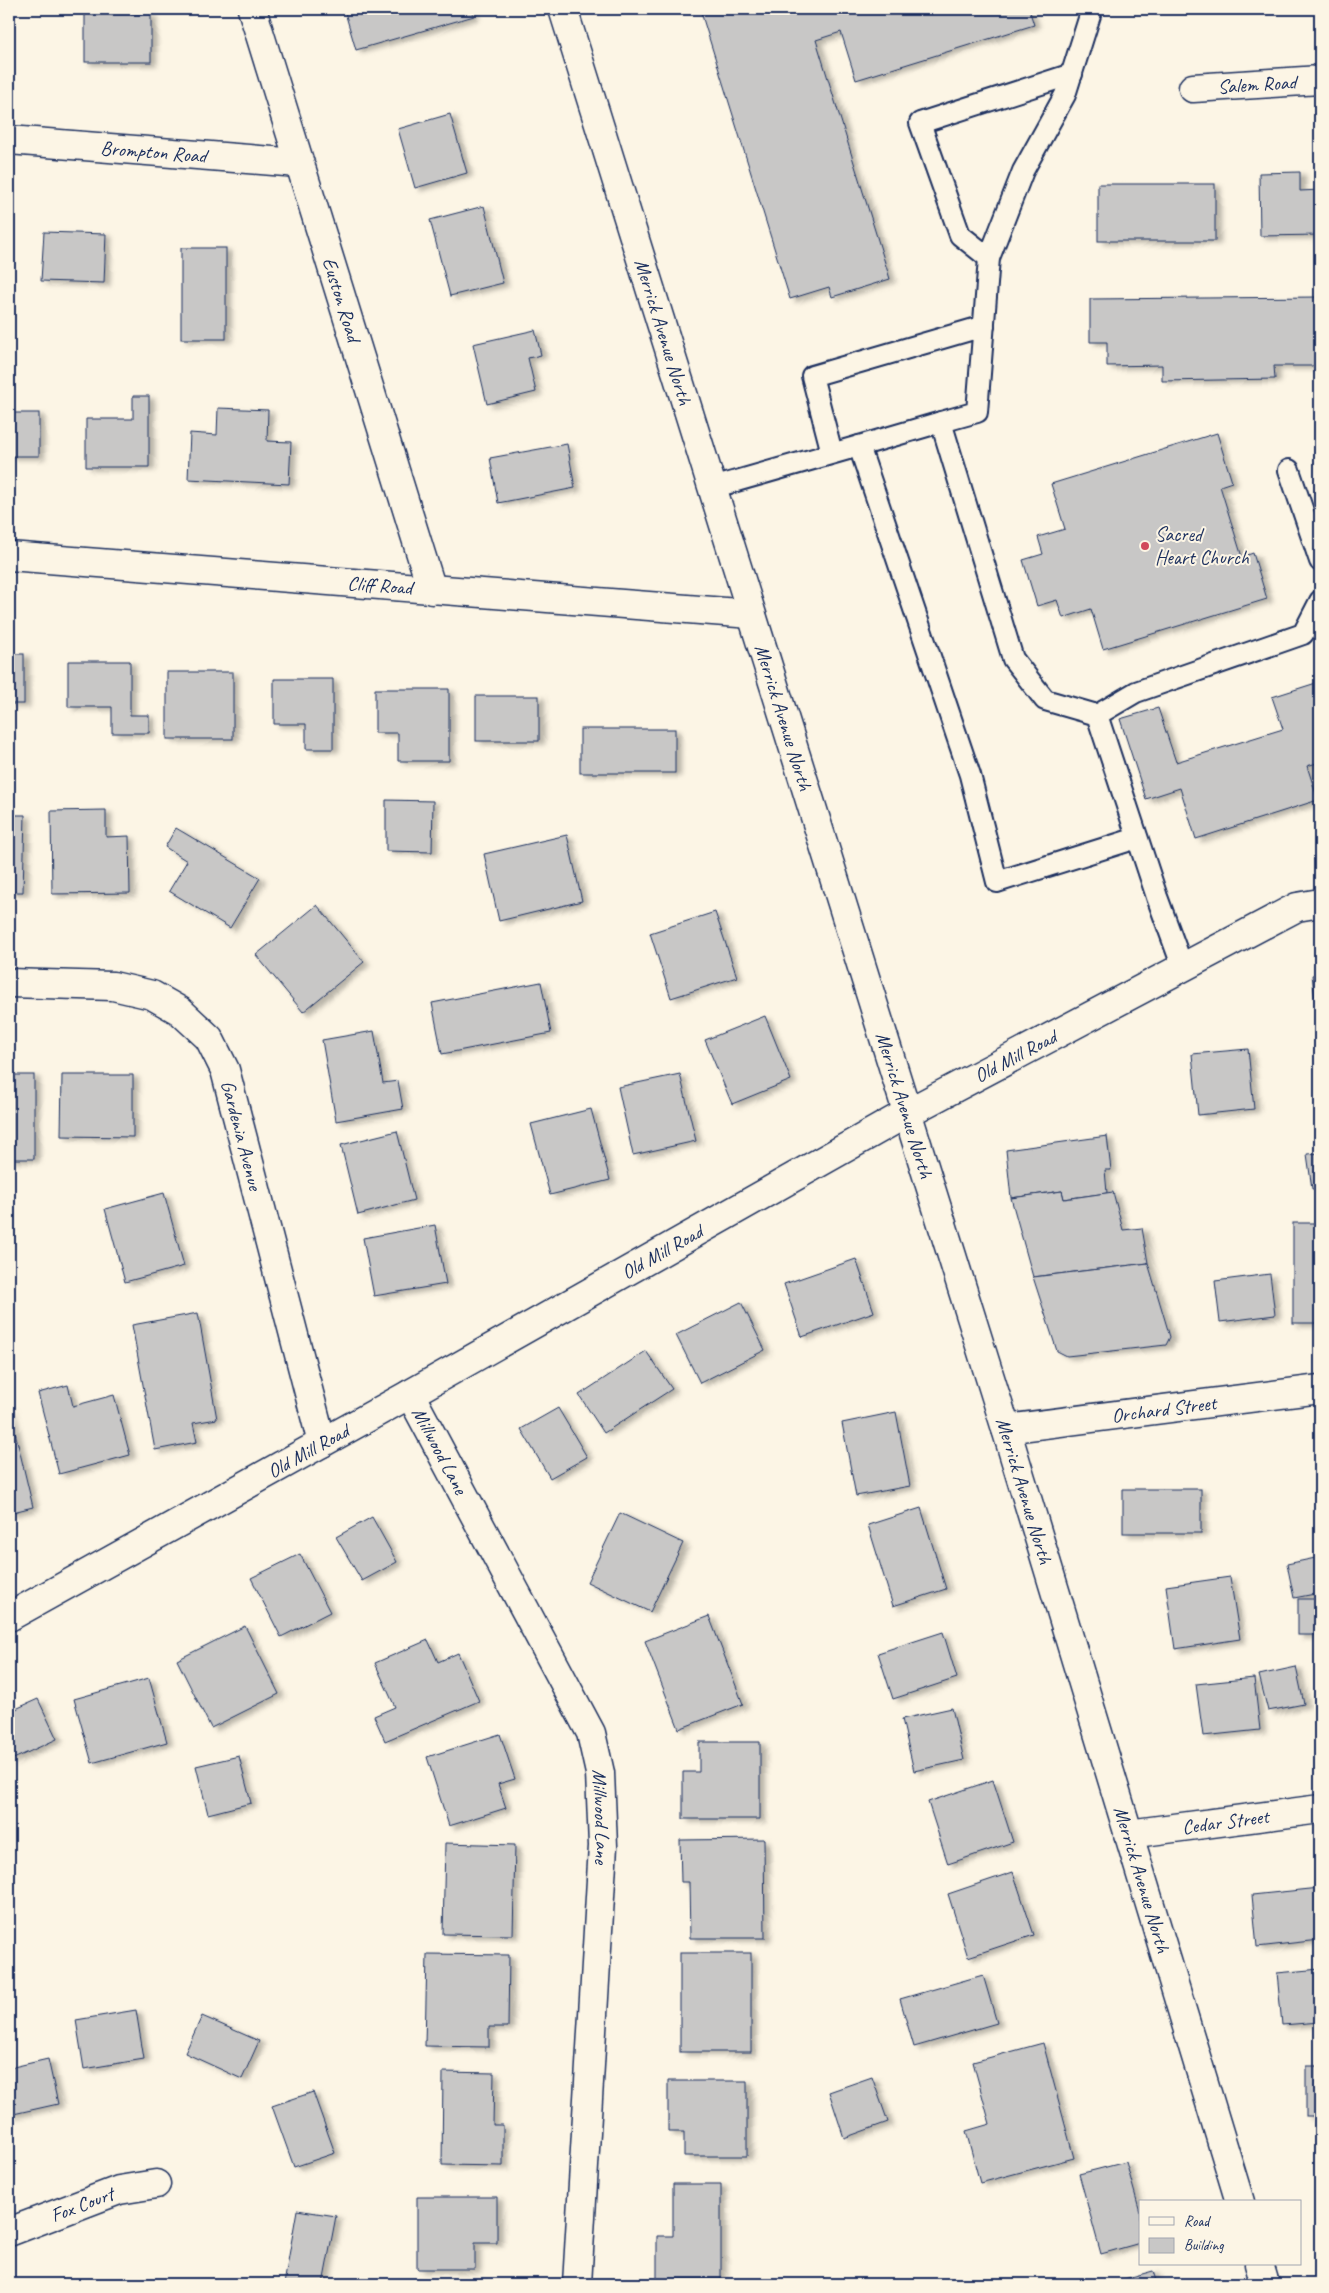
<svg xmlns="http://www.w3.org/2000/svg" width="1329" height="2293" viewBox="0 0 1329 2293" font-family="Caveat,sans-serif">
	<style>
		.building { fill: #c8c7c6; stroke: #1b2f5e; filter: url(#shadow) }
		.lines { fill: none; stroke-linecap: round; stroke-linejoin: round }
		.lane-casing { stroke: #1b2f5e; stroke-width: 24 }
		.street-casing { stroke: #1b2f5e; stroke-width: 31 }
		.secondary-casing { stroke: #1b2f5e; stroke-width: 31 }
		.lane { stroke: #fcf5e5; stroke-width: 20 }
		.street { stroke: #fcf5e5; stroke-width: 28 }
		.secondary { stroke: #fcf5e5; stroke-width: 28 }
		.poi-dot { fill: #d1495b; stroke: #fcf5e5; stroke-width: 2 }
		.labels { text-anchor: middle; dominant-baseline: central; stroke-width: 4; stroke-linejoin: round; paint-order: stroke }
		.street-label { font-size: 20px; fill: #1b2f5e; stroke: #fcf5e5 }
		.poi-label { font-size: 20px; fill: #1b2f5e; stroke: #fcf5e5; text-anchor: start }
	</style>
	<defs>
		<filter id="shadow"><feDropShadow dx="5.5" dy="3" stdDeviation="2.5" flood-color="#0004"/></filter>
	</defs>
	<rect width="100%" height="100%" fill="#fcf5e5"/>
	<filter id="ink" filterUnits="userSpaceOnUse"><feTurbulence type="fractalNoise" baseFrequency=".02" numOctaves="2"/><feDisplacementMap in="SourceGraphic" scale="10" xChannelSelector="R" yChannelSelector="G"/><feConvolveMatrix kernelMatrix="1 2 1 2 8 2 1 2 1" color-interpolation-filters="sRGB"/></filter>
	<g filter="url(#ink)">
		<g class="building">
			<polygon points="344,9 471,9 474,16 356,50"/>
			<polygon points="700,9 1029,9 1034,25 856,80 841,32 816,40 890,279 832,297 829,287 790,299"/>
			<rect x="85" y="14" width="66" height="48"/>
			<polygon points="450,114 467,173 415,188 398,129"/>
			<polygon points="1300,172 1300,191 1320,190 1320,235 1260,236 1259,173"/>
			<rect x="1098" y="184" width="117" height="57"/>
			<polygon points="484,206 503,283 450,296 430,220"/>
			<polygon points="44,232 106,234 104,283 41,281"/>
			<rect x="181" y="248" width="45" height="91"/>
			<polygon points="1320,297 1320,380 1320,366 1274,366 1275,379 1162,381 1162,365 1107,366 1107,342 1090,342 1090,299"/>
			<polygon points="535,330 541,355 528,358 536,392 487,404 473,344"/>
			<polygon points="133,396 149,396 149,467 86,467 86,419 133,419"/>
			<polygon points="218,408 268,410 267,441 291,442 289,484 188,479 190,433 217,435"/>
			<rect x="9" y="413" width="30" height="43"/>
			<polygon points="1217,433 1232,482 1220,486 1242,557 1253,553 1267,599 1103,649 1091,609 1063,618 1057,600 1037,606 1023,560 1043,554 1038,537 1065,529 1051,484"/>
			<polygon points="567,444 575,488 498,503 490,458"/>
			<rect x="9" y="654" width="15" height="50"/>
			<polygon points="68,661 130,661 130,715 149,715 149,733 112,733 112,707 68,707"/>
			<rect x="167" y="672" width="66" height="67"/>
			<polygon points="274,679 333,679 333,749 306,749 306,724 274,724"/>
			<polygon points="1316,683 1320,696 1320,762 1307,766 1318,800 1196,839 1180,788 1146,799 1120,719 1158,708 1176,762 1283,729 1272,697"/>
			<polygon points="375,689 449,689 449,761 398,761 398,733 375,733"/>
			<rect x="476" y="696" width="63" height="45"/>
			<rect x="580" y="729" width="95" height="44"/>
			<polygon points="386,800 433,801 432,852 386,851"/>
			<polygon points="106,810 106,837 129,836 130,893 52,894 51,811"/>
			<polygon points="9,815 25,815 23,892 9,892"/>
			<polygon points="176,828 260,878 230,928 169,891 187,861 165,847"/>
			<polygon points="567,835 582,901 499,921 484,854"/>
			<polygon points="317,905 364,962 303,1012 256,955"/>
			<polygon points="715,912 737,977 671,998 650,933"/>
			<polygon points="1320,974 1320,1033 1319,1033 1312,975"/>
			<polygon points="541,982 551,1033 442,1054 432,1003"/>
			<polygon points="765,1016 791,1080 732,1104 705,1040"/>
			<polygon points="374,1031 383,1083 398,1081 403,1109 336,1121 322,1040"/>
			<polygon points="1248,1049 1254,1109 1198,1115 1192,1054"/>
			<polygon points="680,1074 696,1141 633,1155 618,1087"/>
			<rect x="9" y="1075" width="25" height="84"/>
			<polygon points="62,1075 133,1075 133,1137 61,1136"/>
			<polygon points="591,1109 610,1180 550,1195 531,1124"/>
			<polygon points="397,1131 414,1200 358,1215 341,1145"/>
			<polygon points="1107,1136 1111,1170 1105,1170 1107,1193 1064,1199 1062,1191 1011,1198 1006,1150"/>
			<polygon points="1320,1153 1320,1188 1312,1189 1307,1154"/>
			<polygon points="1062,1191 1064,1199 1113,1192 1123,1230 1142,1228 1148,1263 1033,1277 1011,1198"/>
			<polygon points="164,1193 184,1266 125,1282 105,1209"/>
			<rect x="1293" y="1223" width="27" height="100"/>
			<polygon points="435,1225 446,1284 374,1296 363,1238"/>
			<polygon points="856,1259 874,1312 802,1337 784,1284"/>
			<polygon points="1148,1263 1170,1337 1166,1345 1067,1356 1057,1351 1033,1277"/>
			<polygon points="1270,1274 1275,1315 1220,1322 1215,1281"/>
			<polygon points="741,1302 765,1350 700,1383 676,1335"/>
			<polygon points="198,1313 217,1419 193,1423 197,1442 155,1450 132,1325"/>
			<polygon points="646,1351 672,1389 604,1433 579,1395"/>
			<polygon points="68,1385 73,1406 114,1395 130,1455 59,1474 38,1393"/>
			<polygon points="9,1407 33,1507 9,1513"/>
			<polygon points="558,1408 587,1457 550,1478 521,1429"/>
			<polygon points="896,1412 910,1486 856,1496 842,1423"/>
			<rect x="1318" y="1474" width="2" height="72"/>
			<rect x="1123" y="1489" width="78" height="44"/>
			<polygon points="921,1508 946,1589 893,1606 868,1525"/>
			<polygon points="620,1513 683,1543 650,1612 587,1582"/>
			<polygon points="372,1517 397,1562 362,1581 336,1537"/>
			<polygon points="300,1554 330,1612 281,1637 251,1578"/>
			<polygon points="1320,1557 1320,1593 1294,1598 1287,1564"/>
			<polygon points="1230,1577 1240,1639 1175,1649 1166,1586"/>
			<rect x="1298" y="1599" width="22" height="36"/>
			<polygon points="709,1616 743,1704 679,1729 645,1641"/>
			<polygon points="245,1626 279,1694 211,1728 177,1660"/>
			<polygon points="943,1632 957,1678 893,1699 878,1653"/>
			<polygon points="428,1640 438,1662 458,1653 479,1701 385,1741 374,1716 395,1707 375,1663"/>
			<polygon points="1296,1667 1304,1704 1268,1711 1259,1675"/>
			<polygon points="149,1678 167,1742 92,1763 74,1699"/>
			<polygon points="1254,1678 1260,1730 1203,1736 1196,1684"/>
			<polygon points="38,1699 57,1739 9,1761 9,1712"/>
			<polygon points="952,1708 964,1760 914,1771 902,1719"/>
			<polygon points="500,1734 515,1779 498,1784 506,1808 449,1826 427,1757"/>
			<polygon points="699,1742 760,1742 760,1819 683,1819 683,1772 699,1772"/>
			<polygon points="239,1756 251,1803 208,1814 196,1766"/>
			<polygon points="993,1780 1013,1842 948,1864 928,1802"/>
			<polygon points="764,1839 765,1938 690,1938 689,1882 681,1882 680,1840"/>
			<polygon points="445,1843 515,1845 513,1935 443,1934"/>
			<polygon points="1013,1872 1034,1935 968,1957 948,1894"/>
			<polygon points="1320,1888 1320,1940 1257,1947 1252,1895"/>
			<rect x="680" y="1953" width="71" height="99"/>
			<polygon points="427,1954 509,1955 508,2027 489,2027 489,2047 425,2046"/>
			<polygon points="1320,1969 1320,2022 1282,2025 1277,1973"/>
			<polygon points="983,1975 997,2023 914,2047 900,1999"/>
			<polygon points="136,2010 144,2059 84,2069 76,2020"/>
			<polygon points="202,2016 259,2041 242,2079 185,2053"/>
			<polygon points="1043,2043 1074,2158 980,2183 966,2131 990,2124 973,2062"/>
			<polygon points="48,2059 58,2104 9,2115 9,2068"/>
			<rect x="1306" y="2066" width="14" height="50"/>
			<polygon points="443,2072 494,2073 493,2125 503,2125 503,2166 442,2165"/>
			<polygon points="872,2077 888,2122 844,2138 829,2092"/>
			<polygon points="668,2081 747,2081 747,2156 684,2156 684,2132 668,2132"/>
			<polygon points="313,2092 335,2153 294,2167 272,2106"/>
			<polygon points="1126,2162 1140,2212 1140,2243 1101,2254 1079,2174"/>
			<polygon points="673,2184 721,2184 721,2279 657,2279 657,2236 673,2236"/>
			<polygon points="417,2197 497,2197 497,2243 475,2243 475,2269 417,2269"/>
			<polygon points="297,2210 336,2216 323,2284 284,2284"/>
			<polygon points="1153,2271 1157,2284 1106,2284"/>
		</g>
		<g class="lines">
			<defs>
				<g id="lane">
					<polyline points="1092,9 1065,95 1023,171 989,258 977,412 941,422 1013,659 1045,700 1097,715 1157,897 1183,968"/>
					<polyline points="989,258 960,235 920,123 1072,74"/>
					<polyline points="859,446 941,422"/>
					<polyline points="832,453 812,376 984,326"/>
					<polyline points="1289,470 1320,561"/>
					<polyline points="712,488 859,446 970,775 997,882 1137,838"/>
					<polyline points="1097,715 1136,692 1303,634 1320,601"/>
				</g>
				<g id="street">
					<path id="s1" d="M252 9 432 590"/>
					<path id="s2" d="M1193 88 1320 80"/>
					<path id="s3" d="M9 140 298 163"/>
					<path id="s4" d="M9 556 751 614"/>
					<path id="s5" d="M9 983 113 986 152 995 180 1011 209 1038 225 1070 322 1443"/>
					<path id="s6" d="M410 1394 591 1733 600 1773 603 1846 577 2284"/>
					<path id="s7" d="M1006 1429 1320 1389"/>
					<path id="s8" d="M9 1617 410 1394 907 1113 1297 907 1320 903"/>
					<path id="s9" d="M1128 1834 1320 1809"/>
					<path id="s10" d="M9 2232 119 2190 156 2184"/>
				</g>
				<g id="secondary">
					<path id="s11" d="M563 9 1006 1429 1240 2202"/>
					<polyline points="1259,2264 1265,2284"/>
				</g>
			</defs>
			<use href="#lane" class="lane-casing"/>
			<use href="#street" class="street-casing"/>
			<use href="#secondary" class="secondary-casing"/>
			<use href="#lane" class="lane"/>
			<use href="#street" class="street"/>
			<use href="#secondary" class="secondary"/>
		</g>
	</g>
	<circle class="poi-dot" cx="1145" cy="546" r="5"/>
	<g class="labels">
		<g class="street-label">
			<text stroke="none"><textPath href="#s2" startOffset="64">Salem Road</textPath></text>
			<text stroke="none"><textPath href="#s3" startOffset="145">Brompton Road</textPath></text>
			<text stroke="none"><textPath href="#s1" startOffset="304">Euston Road</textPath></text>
			<text stroke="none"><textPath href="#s11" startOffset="338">Merrick Avenue North</textPath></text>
			<text stroke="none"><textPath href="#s4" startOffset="372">Cliff Road</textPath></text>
			<text stroke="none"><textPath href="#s11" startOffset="742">Merrick Avenue North</textPath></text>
			<text stroke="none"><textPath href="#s8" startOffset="1152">Old Mill Road</textPath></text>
			<text stroke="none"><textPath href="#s11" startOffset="1148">Merrick Avenue North</textPath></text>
			<text stroke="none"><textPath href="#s5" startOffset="319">Gardenia Avenue</textPath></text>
			<text stroke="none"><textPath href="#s8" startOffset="748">Old Mill Road</textPath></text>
			<text stroke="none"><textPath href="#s7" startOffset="159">Orchard Street</textPath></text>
			<text stroke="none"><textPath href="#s6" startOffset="64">Millwood Lane</textPath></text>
			<text stroke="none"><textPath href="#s8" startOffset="342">Old Mill Road</textPath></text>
			<text stroke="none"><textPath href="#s11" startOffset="1552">Merrick Avenue North</textPath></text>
			<text stroke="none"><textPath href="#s6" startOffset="469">Millwood Lane</textPath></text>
			<text stroke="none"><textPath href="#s9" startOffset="98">Cedar Street</textPath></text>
			<text stroke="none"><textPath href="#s11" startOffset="1958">Merrick Avenue North</textPath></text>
			<text stroke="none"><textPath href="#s10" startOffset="78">Fox Court</textPath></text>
		</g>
		<g class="poi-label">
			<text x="1155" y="534">Sacred<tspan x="1155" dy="23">Heart Church</tspan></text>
		</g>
	</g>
	<rect width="1329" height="2293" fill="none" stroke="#fcf5e5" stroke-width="30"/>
	<rect x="15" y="15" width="1299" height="2263" fill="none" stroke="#1b2f5e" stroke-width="2" filter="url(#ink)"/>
	<rect x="1139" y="2200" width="162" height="65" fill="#fcf5e5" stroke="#a2a6af"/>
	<rect x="1149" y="2217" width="25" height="8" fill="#fcf5e5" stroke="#a2a6af"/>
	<text x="1184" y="2226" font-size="15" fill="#1b2f5e">Road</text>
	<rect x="1149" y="2238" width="25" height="15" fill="#c8c7c6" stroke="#a2a6af"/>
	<text x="1184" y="2250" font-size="15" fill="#1b2f5e">Building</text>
</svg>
